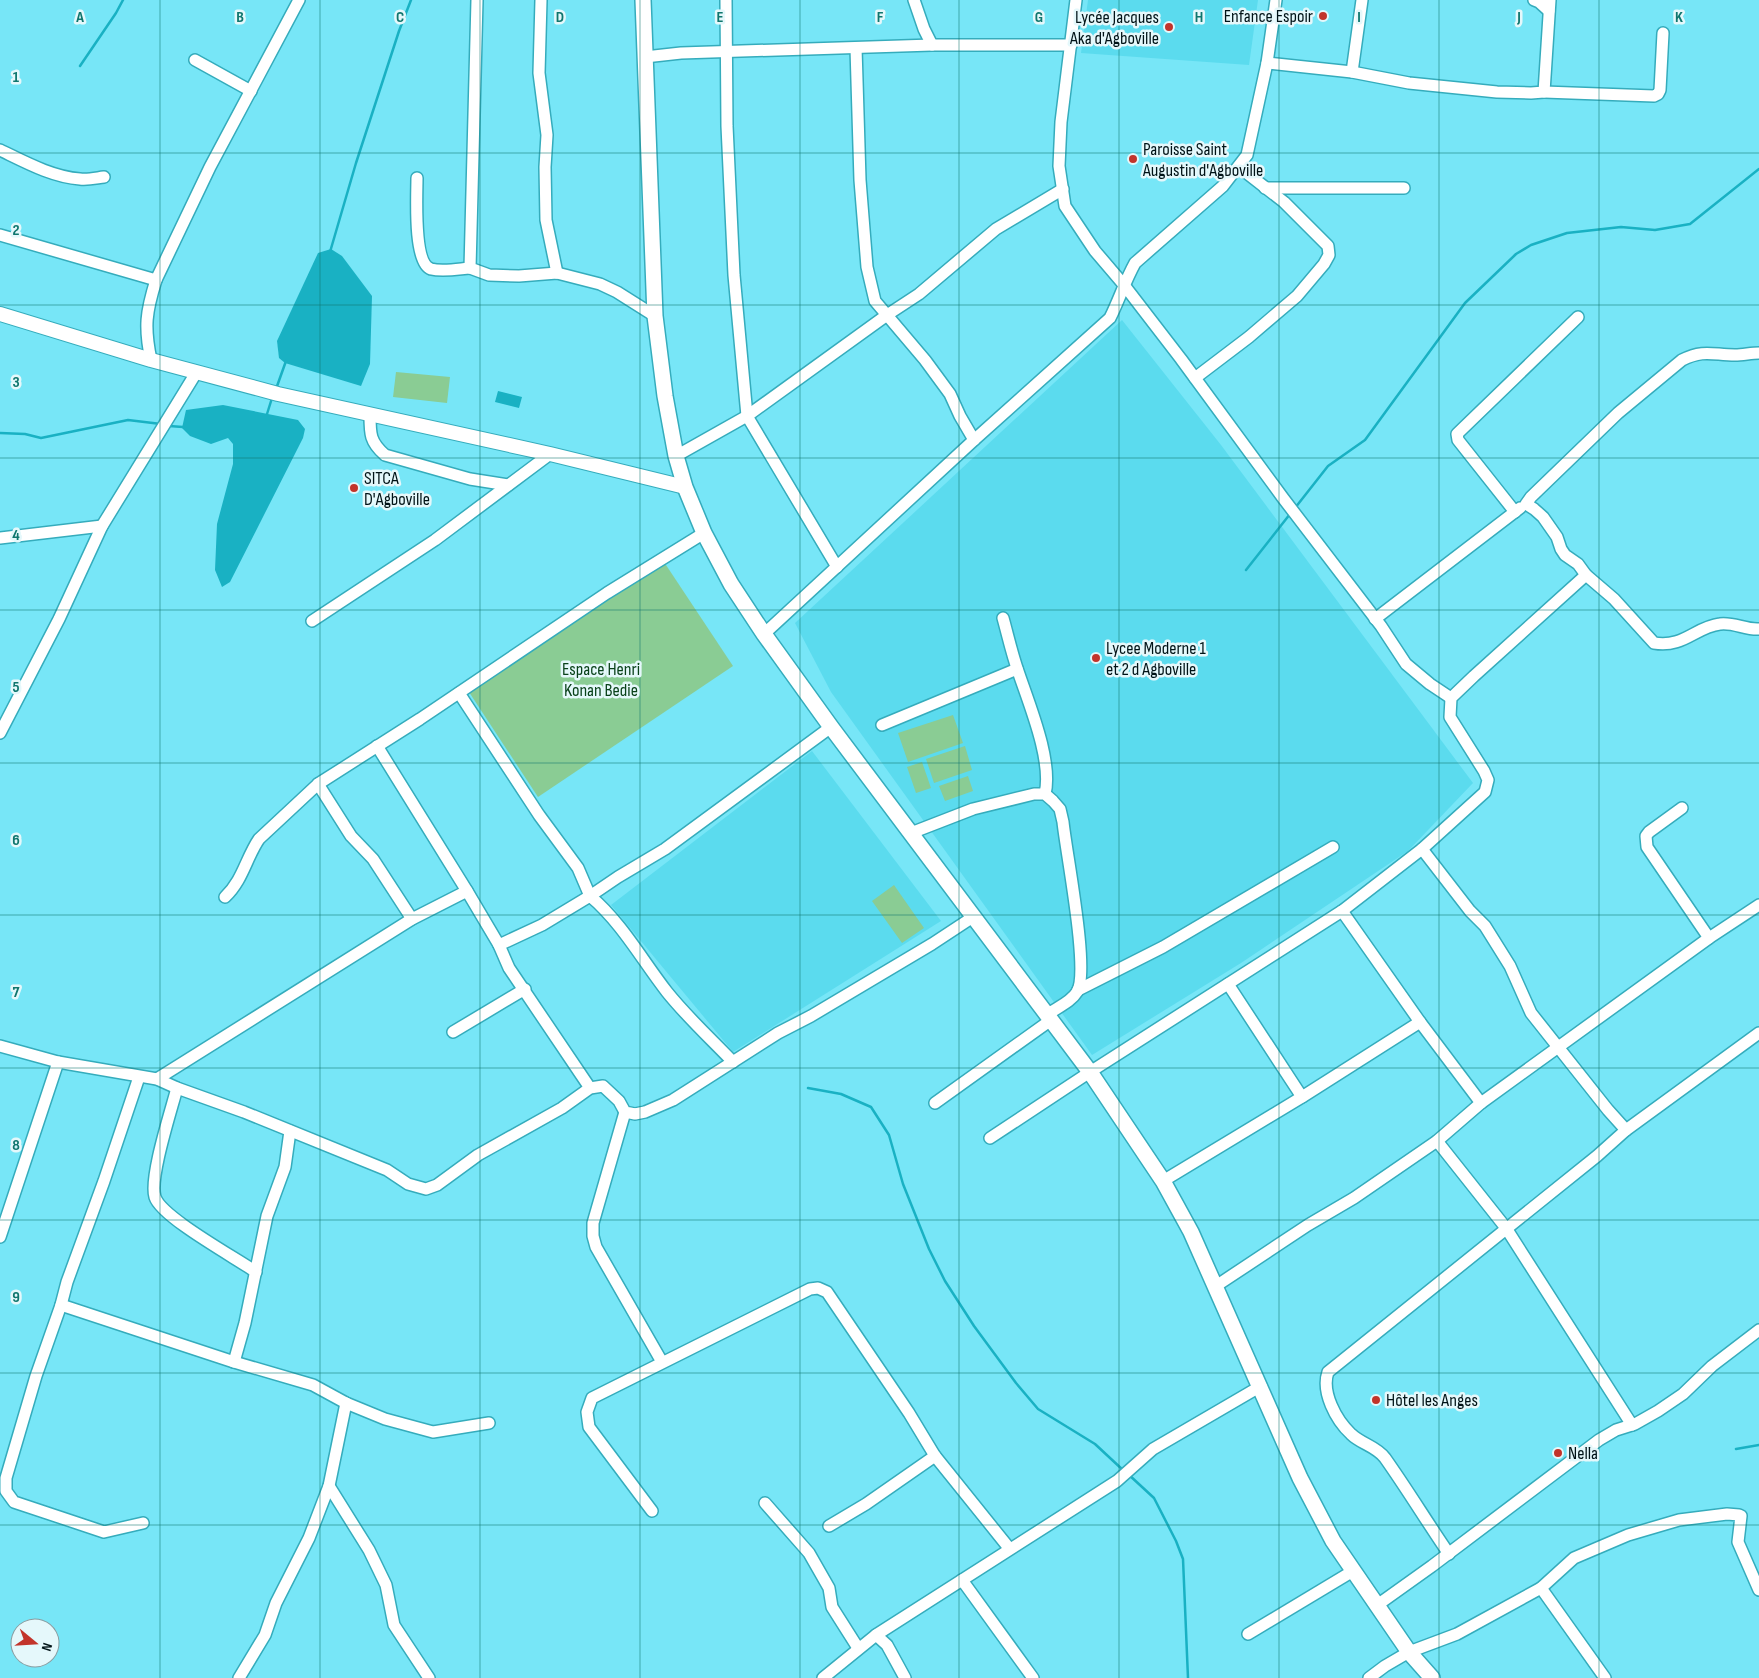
<svg xmlns="http://www.w3.org/2000/svg" width="1759" height="1678" viewBox="0 0 1759 1678" font-family="'Sofia Sans Condensed',sans-serif">
	<style>
		.built { fill: #5bdbee }
		.green { fill: #8acc94 }
		.water { fill: #19b1c3 }
		.lines { fill: none; stroke-linecap: round; stroke-linejoin: round }
		.stream { stroke: #19b1c3; stroke-width: 2.5 }
		.minor-casing { stroke: #35acbc; stroke-width: 14 }
		.tertiary-casing { stroke: #35acbc; stroke-width: 16 }
		.secondary-casing { stroke: #35acbc; stroke-width: 18 }
		.minor { stroke: #fff; stroke-width: 11 }
		.tertiary { stroke: #fff; stroke-width: 14 }
		.secondary { stroke: #fff; stroke-width: 15 }
		.grid { fill: none; stroke: #0f766e; stroke-width: 1; stroke-opacity: 0.55 }
		.poi-dot { fill: #c2342b; stroke: #e5f8fb; stroke-width: 2 }
		.labels { text-anchor: middle; dominant-baseline: central; stroke-width: 5; stroke-linejoin: round; paint-order: stroke }
		.poi-label { font-size: 18px; fill: #001317; stroke: #e5f8fb; text-anchor: start }
		.park-label { font-size: 18px; fill: #09421a; stroke: #e5f8fb }
		.grid-label { font-size: 16px; text-anchor: middle; font-weight: bold; fill: #0f766e; stroke: #e5f8fb; stroke-width: 5; stroke-linejoin: round; paint-order: stroke }
	</style>
	<rect width="100%" height="100%" fill="#77e6f7"/>
	<g class="built">
		<polygon points="1088,0 1258,0 1249,65 1081,53"/>
		<polygon points="1122,320 1221,445 1473,783 1408,851 1241,963 1092,1055 831,692 795,623"/>
		<polygon points="812,751 941,921 733,1052 611,905"/>
	</g>
	<g class="green">
		<polygon points="396,372 450,377 447,403 393,397"/>
		<polygon points="664,562 733,666 538,797 469,692"/>
		<polygon points="953,715 963,743 908,762 898,733"/>
		<polygon points="965,746 972,770 934,783 926,759"/>
		<polygon points="922,762 931,788 916,793 907,767"/>
		<polygon points="968,776 973,791 945,801 939,786"/>
		<polygon points="894,885 924,928 902,943 872,901"/>
	</g>
	<g class="water">
		<polygon points="331,249 342,256 372,296 370,364 361,386 285,363 279,358 277,341 318,253"/>
		<polygon points="498,391 522,397 519,408 495,402"/>
		<polygon points="223,405 298,420 305,429 303,438 230,582 222,587 215,570 217,524 233,464 233,444 228,438 211,444 190,436 182,428 186,410"/>
	</g>
	<g class="lines">
		<g class="stream">
			<polyline points="80,66 116,13 123,0"/>
			<polyline points="330,252 356,163 399,31 411,0"/>
			<polyline points="276,389 286,361"/>
			<polyline points="267,414 272,398"/>
			<polyline points="169,426 183,427"/>
			<polyline points="0,433 25,434 41,438 128,420 161,424"/>
			<polyline points="1295,508 1328,466 1365,440 1465,303 1516,254 1531,245 1567,233 1621,227 1655,230 1690,224 1759,169"/>
			<polyline points="1246,570 1290,514"/>
			<polyline points="808,1088 841,1094 871,1107 889,1135 903,1184 929,1249 945,1281 974,1326 1016,1383 1038,1409 1095,1444 1124,1471"/>
			<polyline points="1736,1449 1759,1445"/>
			<polyline points="1128,1474 1154,1498 1176,1541 1183,1559 1188,1678"/>
		</g>
		<defs>
			<g id="minor">
				<polyline points="477,0 470,268 489,275 519,276 557,273 600,284 617,292 655,316"/>
				<polyline points="541,0 539,73 547,135 545,167 546,220 557,273"/>
				<polyline points="726,0 727,126 734,275 747,416 837,567"/>
				<polyline points="914,0 924,29 932,45"/>
				<polyline points="1076,0 1061,122 1059,166 1065,206 1095,251 1124,285 1181,359 1283,498 1381,626 1406,664 1430,684 1451,698"/>
				<polyline points="1534,0 1539,2 1549,11"/>
				<polyline points="856,48 860,180 867,267 875,301 925,360 950,394 960,416 974,440"/>
				<polyline points="645,57 681,53 932,45 1071,45"/>
				<polyline points="195,60 251,91"/>
				<polyline points="1267,63 1352,72 1409,83 1497,92 1531,93 1544,92 1550,0"/>
				<polyline points="1352,72 1362,0"/>
				<polyline points="1544,92 1654,96 1658,94 1660,90 1663,33"/>
				<path d="M0 150C25 162 52 177 80 179 88 180 96 178 104 177"/>
				<path d="M417 178C417 194 413 263 431 269 443 272 458 269 470 268"/>
				<polyline points="1265,188 1404,188"/>
				<polyline points="0,235 156,280"/>
				<path d="M1759 353C1751 353 1743 355 1735 355 1713 355 1704 349 1682 360L1618 413 1531 497 1526 504 1534 509 1543 517 1557 537 1561 549 1565 555 1578 564 1586 575 1614 599 1654 643C1684 648 1695 627 1720 624 1733 622 1746 630 1759 629"/>
				<path d="M151 360C144 327 146 312 156 280L210 167 299 0"/>
				<polyline points="1195,378 1249,337 1297,296 1324,264 1329,255 1328,246 1284,202 1239,167"/>
				<path d="M370 415C370 434 370 442 385 455L470 479 508 485"/>
				<polyline points="676,456 747,416 887,315 919,294 996,229 1063,189"/>
				<polyline points="1515,512 1458,440 1457,434 1578,317"/>
				<polyline points="0,538 102,526"/>
				<path d="M1003 618C1008 636 1012 654 1018 671 1029 704 1053 761 1045 794"/>
				<polyline points="1375,619 1520,508"/>
				<polyline points="312,621 435,540 550,454"/>
				<path d="M764 634 974 440 1110 318C1119 300 1125 281 1135 263L1223 186 1247 155 1267 63 1276 0"/>
				<polyline points="459,693 539,815 578,868 590,896 618,877 665,849 831,727"/>
				<polyline points="882,725 1017,669"/>
				<polyline points="0,733 59,619 102,526 196,373"/>
				<polyline points="377,746 467,891 499,945 509,968 590,1088"/>
				<polyline points="318,784 351,836 373,859 412,919"/>
				<polyline points="1682,808 1649,832 1646,836 1647,847 1709,938"/>
				<path d="M911 833 973 809 1034 794H1045L1053 801 1060 809 1063 822C1066 852 1090 972 1077 992 1071 1002 1056 1008 1047 1015"/>
				<polyline points="1422,849 1470,911 1485,926 1510,966 1531,1013 1608,1110 1626,1130 1759,1033"/>
				<path d="M225 897C243 880 246 858 259 839L318 784 420 719 607 593 704 533"/>
				<path d="M499 945 542 925 590 896C622 923 642 960 667 992 687 1017 711 1039 733 1062"/>
				<polyline points="1228,984 1302,1097"/>
				<polyline points="1078,990 1163,947 1333,847"/>
				<polyline points="1420,1022 1481,1103"/>
				<polyline points="453,1032 525,989"/>
				<polyline points="0,1046 58,1062 157,1079 177,1088 244,1112 387,1170 408,1184 426,1189 437,1185 478,1155 562,1108 590,1088 603,1086 619,1101 625,1112 635,1114 645,1112 673,1100 778,1033 811,1016 932,944 973,917"/>
				<polyline points="139,1077 104,1181 67,1282 61,1305 36,1376 6,1478 6,1491 14,1502 104,1532 143,1523"/>
				<polyline points="157,1079 412,919 467,891"/>
				<path d="M177 1088C171 1111 149 1178 155 1197 161 1217 236 1258 256 1272"/>
				<polyline points="935,1103 1051,1020"/>
				<polyline points="625,1112 593,1223 593,1236 596,1247 662,1362"/>
				<polyline points="990,1138 1090,1072 1342,911 1422,849 1485,792 1488,780 1484,771 1450,717 1451,698 1474,676 1586,575"/>
				<polyline points="1437,1141 1506,1228 1632,1425"/>
				<polyline points="1163,1181 1302,1097 1420,1022 1342,911"/>
				<polyline points="0,1237 58,1062"/>
				<polyline points="1216,1286 1308,1225 1354,1198 1437,1141 1481,1103 1709,938 1759,905"/>
				<polyline points="61,1305 234,1362 313,1385 346,1403 385,1419 433,1432 489,1423"/>
				<polyline points="234,1362 245,1323 267,1216 285,1167 290,1131"/>
				<polyline points="329,1486 369,1550 386,1585 394,1625 429,1678"/>
				<polyline points="765,1503 809,1553 829,1588 832,1607 858,1648"/>
				<polyline points="652,1511 589,1427 587,1412 592,1398 810,1289 818,1288 827,1292 909,1413 935,1456 1009,1548"/>
				<polyline points="829,1526 866,1504 935,1456"/>
				<path d="M1449 1554C1427 1522 1407 1489 1385 1458 1376 1446 1361 1444 1351 1434 1336 1420 1321 1392 1328 1372L1597 1156 1626 1130"/>
				<polyline points="962,1580 1033,1678"/>
				<polyline points="1541,1588 1605,1678"/>
				<polyline points="1376,1606 1432,1566 1599,1440 1616,1430 1635,1424 1658,1411 1683,1394 1712,1366 1759,1330"/>
				<polyline points="1248,1634 1353,1571"/>
				<polyline points="876,1635 887,1645 905,1678"/>
				<polyline points="239,1678 265,1635 276,1603 309,1538 329,1486 346,1403"/>
				<polyline points="823,1678 876,1635 1117,1481 1153,1449 1261,1386"/>
				<polyline points="1369,1678 1385,1666 1409,1652 1457,1634 1541,1588 1574,1558 1628,1535 1679,1520 1727,1514 1739,1515 1741,1516 1738,1542 1759,1590"/>
			</g>
			<polyline id="tertiary" points="0,314 151,360 278,394 550,454 685,487"/>
			<polyline id="secondary" points="643,0 655,316 665,396 676,456 685,487 704,533 731,584 764,634 831,727 1090,1072 1163,1181 1191,1232 1300,1478 1333,1541 1409,1652 1432,1678"/>
		</defs>
		<use href="#minor" class="minor-casing"/>
		<use href="#tertiary" class="tertiary-casing"/>
		<use href="#secondary" class="secondary-casing"/>
		<use href="#minor" class="minor"/>
		<use href="#tertiary" class="tertiary"/>
		<use href="#secondary" class="secondary"/>
	</g>
	<path class="grid" d="M160 0V1678M320 0V1678M480 0V1678M640 0V1678M800 0V1678M959 0V1678M1119 0V1678M1279 0V1678M1439 0V1678M1599 0V1678M0 153H1759M0 305H1759M0 458H1759M0 610H1759M0 763H1759M0 915H1759M0 1068H1759M0 1220H1759M0 1373H1759M0 1525H1759"/>
	<g class="poi-dot">
		<circle cx="1323" cy="16" r="5"/>
		<circle cx="1169" cy="27" r="5"/>
		<circle cx="1133" cy="159" r="5"/>
		<circle cx="354" cy="488" r="5"/>
		<circle cx="1096" cy="658" r="5"/>
		<circle cx="1376" cy="1400" r="5"/>
		<circle cx="1558" cy="1453" r="5"/>
	</g>
	<g class="labels">
		<g class="poi-label">
			<text x="1313" y="16" text-anchor="end">Enfance Espoir</text>
			<text x="1159" y="17" text-anchor="end">Lycée Jacques<tspan x="1159" dy="21">Aka d'Agboville</tspan></text>
			<text x="1143" y="149">Paroisse Saint<tspan x="1143" dy="21">Augustin d'Agboville</tspan></text>
			<text x="364" y="478">SITCA<tspan x="364" dy="21">D'Agboville</tspan></text>
			<text x="1106" y="648">Lycee Moderne 1<tspan x="1106" dy="21">et 2 d Agboville</tspan></text>
			<text x="1386" y="1400">Hôtel les Anges</text>
			<text x="1568" y="1453">Nella</text>
		</g>
		<g class="park-label">
			<text x="601" y="669">Espace Henri<tspan x="601" dy="21">Konan Bedie</tspan></text>
		</g>
	</g>
	<g class="grid-label">
		<text x="80" y="22">A</text>
		<text x="240" y="22">B</text>
		<text x="400" y="22">C</text>
		<text x="560" y="22">D</text>
		<text x="720" y="22">E</text>
		<text x="880" y="22">F</text>
		<text x="1039" y="22">G</text>
		<text x="1199" y="22">H</text>
		<text x="1359" y="22">I</text>
		<text x="1519" y="22">J</text>
		<text x="1679" y="22">K</text>
		<text x="16" y="82">1</text>
		<text x="16" y="235">2</text>
		<text x="16" y="387">3</text>
		<text x="16" y="540">4</text>
		<text x="16" y="692">5</text>
		<text x="16" y="845">6</text>
		<text x="16" y="997">7</text>
		<text x="16" y="1150">8</text>
		<text x="16" y="1302">9</text>
	</g>
	<g transform="translate(35 1643) rotate(108)"><circle r="24" fill="#e5f8fb" stroke="#899ca0"/>
	<path d="M0-4L9 19L0 12L-9 19Z" fill="#c2342b"/>
	<text y="-8" font-size="14" font-weight="bold" text-anchor="middle" fill="#001317">N</text>
	</g>
</svg>
